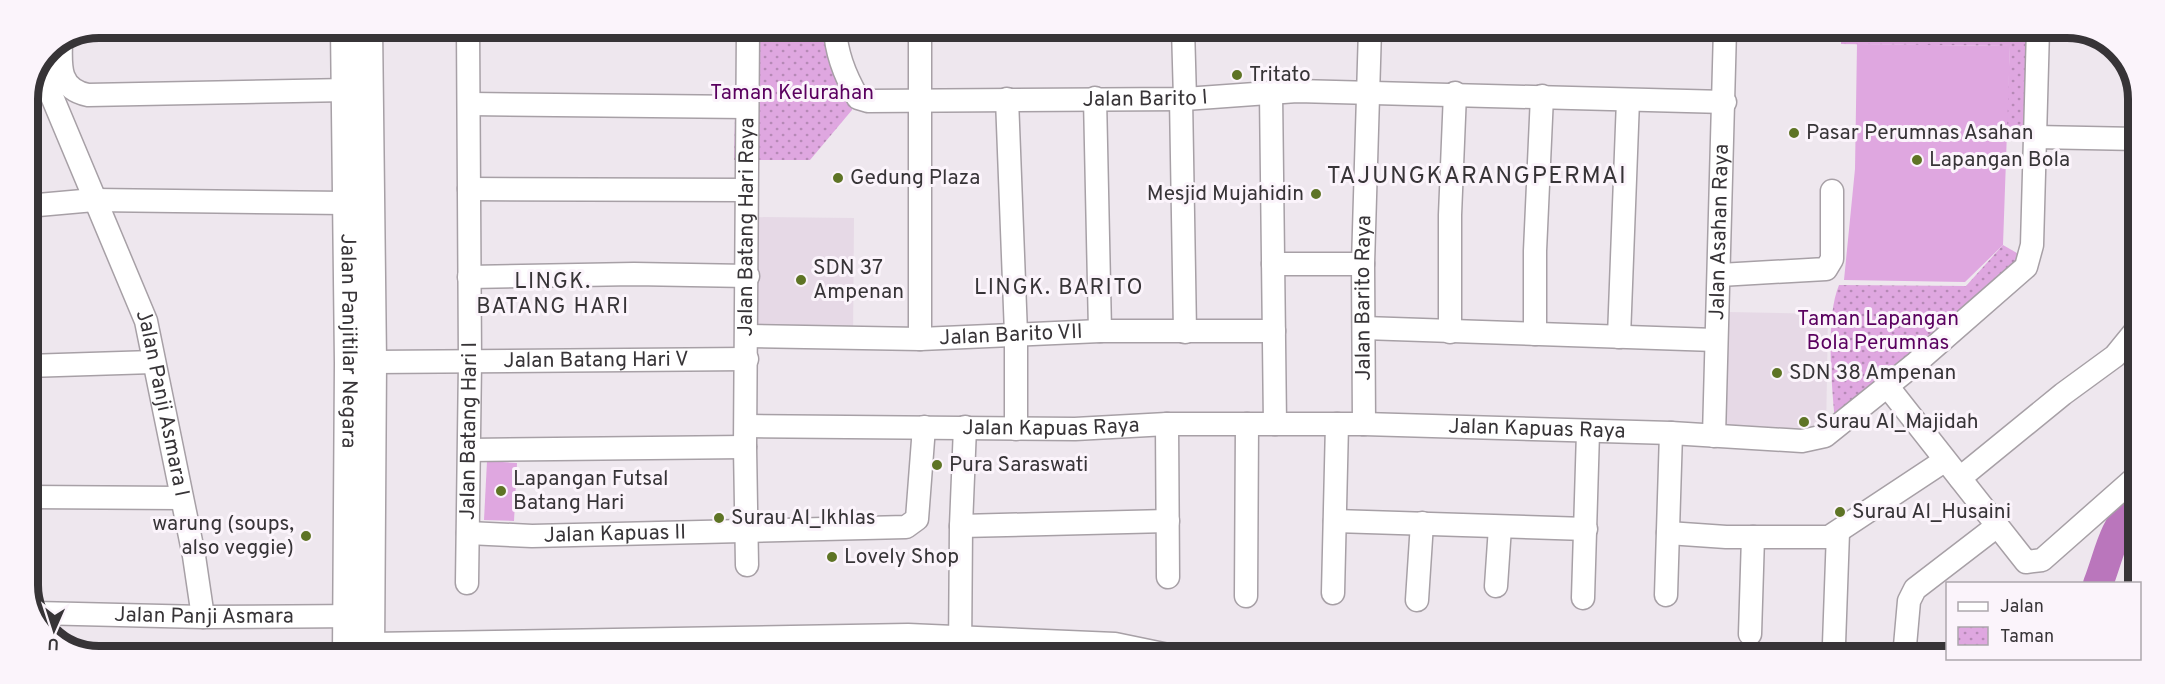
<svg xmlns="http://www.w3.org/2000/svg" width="2165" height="684" viewBox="0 0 2165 684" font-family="Overpass,sans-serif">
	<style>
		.built { fill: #e6d9e6 }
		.park { fill: url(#park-dots) }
		.pitch { fill: #dfa7e0 }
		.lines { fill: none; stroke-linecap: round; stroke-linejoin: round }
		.river { stroke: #ba76bc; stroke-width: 30 }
		.minor-casing { stroke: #a7a0a6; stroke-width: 25 }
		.major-casing { stroke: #a7a0a6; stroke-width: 31 }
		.minor { stroke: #fff; stroke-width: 22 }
		.major { stroke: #fff; stroke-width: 28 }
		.poi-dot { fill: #5e7425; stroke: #fbf4fb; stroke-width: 2 }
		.labels { text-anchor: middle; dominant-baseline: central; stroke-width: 6; stroke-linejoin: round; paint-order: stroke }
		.poi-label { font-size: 21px; fill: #373437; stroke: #fbf4fb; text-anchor: start }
		.park-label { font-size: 21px; fill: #5a005f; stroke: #fbf4fb }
		.street-label { font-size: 21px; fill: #373437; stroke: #fbf4fb }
		.neighbourhood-label { font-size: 22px; letter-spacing: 1.5px; fill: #373437; stroke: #fbf4fb }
		.quarter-label { font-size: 24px; letter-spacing: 1.5px; fill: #373437; stroke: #fbf4fb }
		.rim { fill: none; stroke: #373437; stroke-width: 8 }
	</style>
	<defs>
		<pattern id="park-dots" width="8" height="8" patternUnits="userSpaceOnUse" patternTransform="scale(1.5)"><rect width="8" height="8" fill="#dfa7e0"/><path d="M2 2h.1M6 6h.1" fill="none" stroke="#b689b6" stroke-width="1.8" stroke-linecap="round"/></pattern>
	</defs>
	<rect width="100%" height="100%" fill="#eee7ee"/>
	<g class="built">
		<polygon points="749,217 854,218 853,343 749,343"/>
		<polygon points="1728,312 1828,314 1826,434 1724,433"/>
	</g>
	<g class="park">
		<polygon points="737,28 837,28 853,89 852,110 810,160 734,160"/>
		<polygon points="1841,29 2038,29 2036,130 2006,128 2010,46 1841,44"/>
		<path d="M2003 245 2029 260 1835 423C1832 385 1825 319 1839 285L1966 286Z"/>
	</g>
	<g class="pitch">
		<polygon points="1857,44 2010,46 2003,245 1965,282 1844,280 1855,169"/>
		<polygon points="487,461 517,463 514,521 484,520"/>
	</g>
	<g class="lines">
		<path class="river" d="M2098 584C2109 556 2113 526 2136 506"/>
		<defs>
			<g id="minor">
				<path id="s1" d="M835 28C836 54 845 76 858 98L868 101 1185 99 1297 91 1725 102"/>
				<polyline points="1183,28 1185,99"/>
				<path d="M61 43C60 67 59 89 88 95L347 90"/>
				<path id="s2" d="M40 68 146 321 194 556 203 617"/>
				<polyline points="1271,93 1275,424"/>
				<polyline points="1095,98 1100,331"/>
				<polyline points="1181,98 1185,332"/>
				<polyline points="1007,99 1016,334 1016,429"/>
				<polyline points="470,104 747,107"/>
				<polyline points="2035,137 2138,139"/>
				<polyline points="469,189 745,190"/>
				<polyline points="27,206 94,200 346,203"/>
				<polyline points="1273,264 1363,264"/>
				<polyline points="1720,275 1826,269 1832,259 1832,191"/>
				<polyline points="469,277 634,274 748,276"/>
				<polyline points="1364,328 1715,340"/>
				<polyline points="1450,332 1450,215 1455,93"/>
				<polyline points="1535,334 1535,251 1542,96"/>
				<path id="s3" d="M747 336 920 339 1100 331H1274"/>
				<polyline points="1619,337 1628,100"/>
				<polyline points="920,339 920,28"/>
				<path id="s4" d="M372 362 747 359"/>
				<polyline points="27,366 153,362"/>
				<polyline points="1888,387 2026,562 2042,560 2136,477"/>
				<polyline points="1167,424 1168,577"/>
				<path id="s5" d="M1364 424 1363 264 1370 29"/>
				<path id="s6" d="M747 426 1075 429 1167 424H1364L1671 433 1802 441 1825 436 1916 363 2026 267 2032 245 2038 29"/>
				<polyline points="965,427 961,526 1168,521"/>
				<path id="s7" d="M1714 436 1725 29"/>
				<polyline points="470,450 745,447"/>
				<polyline points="1960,478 2063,394 2115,356 2137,329"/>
				<polyline points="27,497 181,498"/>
				<polyline points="1335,521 1586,529"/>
				<path id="s8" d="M468 533 532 536 906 527 917 519 924 427"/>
				<polyline points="1668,533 1726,537 1829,537 1944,461"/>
				<path id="s9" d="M747 565 745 447 748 28"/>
				<path id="s10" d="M467 583 470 362 468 27"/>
				<polyline points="1496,586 1500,527"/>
				<polyline points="1333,593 1337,424"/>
				<polyline points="1666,595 1671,433"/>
				<polyline points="1246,596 1247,424"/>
				<polyline points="1583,598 1588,432"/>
				<polyline points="1417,600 1422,523"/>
				<path id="s11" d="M36 613 203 617 363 616"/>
				<polyline points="1750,634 1753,537"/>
				<polyline points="371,644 908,635 1115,644 1173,656"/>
				<polyline points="1834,644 1838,532"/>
				<polyline points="960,656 961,526"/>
				<polyline points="1904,657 1909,601 1915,589 1997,526"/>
			</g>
			<g id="major">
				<path id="s12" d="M345 27 349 363 347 655"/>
				<polyline points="368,27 372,362 370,655"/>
			</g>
		</defs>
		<use href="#minor" class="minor-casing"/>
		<use href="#major" class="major-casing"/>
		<use href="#minor" class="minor"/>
		<use href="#major" class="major"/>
	</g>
	<g class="poi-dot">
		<circle cx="1237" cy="75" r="6"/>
		<circle cx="1794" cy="133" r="6"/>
		<circle cx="1917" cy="160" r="6"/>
		<circle cx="838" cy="178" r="6"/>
		<circle cx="1316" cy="194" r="6"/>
		<circle cx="801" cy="280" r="6"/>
		<circle cx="1777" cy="373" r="6"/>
		<circle cx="1804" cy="422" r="6"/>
		<circle cx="937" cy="465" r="6"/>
		<circle cx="501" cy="491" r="6"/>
		<circle cx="1840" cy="512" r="6"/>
		<circle cx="719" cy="518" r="6"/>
		<circle cx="306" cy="536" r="6"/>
		<circle cx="832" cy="557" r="6"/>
	</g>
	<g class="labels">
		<g class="poi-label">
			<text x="1249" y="75">Tritato</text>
			<text x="1806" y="133">Pasar Perumnas Asahan</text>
			<text x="1929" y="160">Lapangan Bola</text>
			<text x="850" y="178">Gedung Plaza</text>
			<text x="1304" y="194" text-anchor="end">Mesjid Mujahidin</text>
			<text x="813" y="268">SDN 37<tspan x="813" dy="24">Ampenan</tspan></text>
			<text x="1789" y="373">SDN 38 Ampenan</text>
			<text x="1816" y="422">Surau Al_Majidah</text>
			<text x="949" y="465">Pura Saraswati</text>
			<text x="513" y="479">Lapangan Futsal<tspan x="513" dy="24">Batang Hari</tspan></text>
			<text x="1852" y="512">Surau Al_Husaini</text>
			<text x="731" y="518">Surau Al_Ikhlas</text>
			<text x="294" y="524" text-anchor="end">warung (soups,<tspan x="294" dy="24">also veggie)</tspan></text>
			<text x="844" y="557">Lovely Shop</text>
		</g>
		<g class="park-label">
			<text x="792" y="93">Taman Kelurahan</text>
			<text x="1878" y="319">Taman Lapangan<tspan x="1878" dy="24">Bola Perumnas</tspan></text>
		</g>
		<g class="street-label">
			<text stroke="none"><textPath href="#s1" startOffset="362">Jalan Barito I</textPath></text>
			<text stroke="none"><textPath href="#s9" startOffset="338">Jalan Batang Hari Raya</textPath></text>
			<text stroke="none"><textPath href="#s7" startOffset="204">Jalan Asahan Raya</textPath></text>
			<text stroke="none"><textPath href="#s5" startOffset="126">Jalan Barito Raya</textPath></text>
			<text stroke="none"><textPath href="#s3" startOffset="264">Jalan Barito VII</textPath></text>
			<text stroke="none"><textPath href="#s12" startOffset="314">Jalan Panjitilar Negara</textPath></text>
			<text stroke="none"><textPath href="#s4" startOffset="224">Jalan Batang Hari V</textPath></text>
			<text stroke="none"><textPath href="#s2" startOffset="358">Jalan Panji Asmara I</textPath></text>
			<text stroke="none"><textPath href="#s6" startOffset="304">Jalan Kapuas Raya</textPath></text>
			<text stroke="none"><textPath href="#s6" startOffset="790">Jalan Kapuas Raya</textPath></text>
			<text stroke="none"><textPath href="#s10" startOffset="152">Jalan Batang Hari I</textPath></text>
			<text stroke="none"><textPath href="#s8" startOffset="147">Jalan Kapuas II</textPath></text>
			<text stroke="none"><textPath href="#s11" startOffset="168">Jalan Panji Asmara</textPath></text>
		</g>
		<g class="neighbourhood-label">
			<text x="553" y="282">LINGK.<tspan x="553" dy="25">BATANG HARI</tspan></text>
			<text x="1059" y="288">LINGK. BARITO</text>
		</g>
		<g class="quarter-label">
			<text x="1477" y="177">TAJUNGKARANGPERMAI</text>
		</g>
	</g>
	<path d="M0 0H2165V684H0ZM99 38H2067A61 61 0 0 1 2128 99V585A61 61 0 0 1 2067 646H99A61 61 0 0 1 38 585V99A61 61 0 0 1 99 38Z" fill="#fbf4fb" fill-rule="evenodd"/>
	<path class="rim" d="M99 38H2067A61 61 0 0 1 2128 99V585A61 61 0 0 1 2067 646H99A61 61 0 0 1 38 585V99A61 61 0 0 1 99 38Z"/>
	<rect x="1946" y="582" width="195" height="78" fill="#fbf4fb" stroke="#ada7ad" stroke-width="1.5"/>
	<rect x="1958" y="602" width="30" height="9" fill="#ffffff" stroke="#ada7ad" stroke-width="1.5"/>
	<text x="2000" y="612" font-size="18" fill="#373437">Jalan</text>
	<rect x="1958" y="627" width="30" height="18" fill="url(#park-dots)" stroke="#ada7ad" stroke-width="1.5"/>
	<text x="2000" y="642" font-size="18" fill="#373437">Taman</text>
	<g transform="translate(54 630) rotate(183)" stroke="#fbf4fb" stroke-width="4.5" paint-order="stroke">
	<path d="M0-4.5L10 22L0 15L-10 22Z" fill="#373437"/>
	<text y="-9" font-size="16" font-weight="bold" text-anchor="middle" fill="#373437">U</text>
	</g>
</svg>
